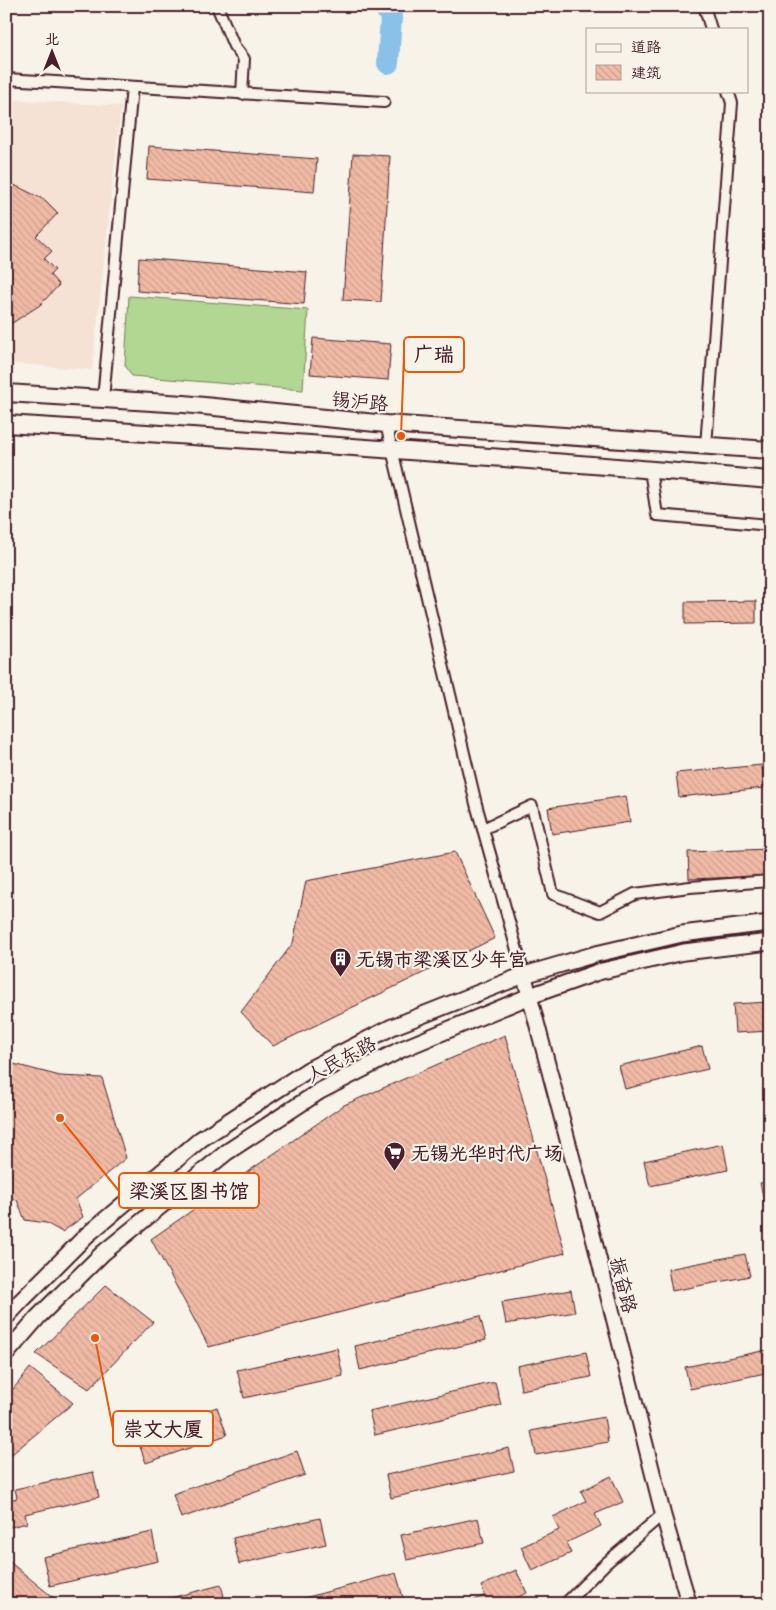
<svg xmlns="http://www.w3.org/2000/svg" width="776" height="1610" viewBox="0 0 776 1610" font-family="'Patrick Hand','LXGW WenKai TC',sans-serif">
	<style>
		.built { fill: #f5e2d4 }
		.garden { fill: #b1d792; stroke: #7e7b5e }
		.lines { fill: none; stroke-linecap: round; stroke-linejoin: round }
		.river { stroke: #89c1e8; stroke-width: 22 }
		.building { fill: url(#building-back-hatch); stroke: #4a1f2b }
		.minor-casing { stroke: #4a1f2b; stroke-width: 14 }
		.tertiary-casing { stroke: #4a1f2b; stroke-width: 18 }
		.secondary-casing { stroke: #4a1f2b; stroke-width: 19 }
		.primary-casing { stroke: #4a1f2b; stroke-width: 20 }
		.minor { stroke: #f7f3e8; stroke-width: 10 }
		.tertiary { stroke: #f7f3e8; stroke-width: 14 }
		.secondary { stroke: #f7f3e8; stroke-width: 15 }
		.primary { stroke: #f7f3e8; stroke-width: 16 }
		.labels { text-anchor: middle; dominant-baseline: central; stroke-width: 4.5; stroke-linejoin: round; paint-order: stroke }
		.street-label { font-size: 19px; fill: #4a1f2b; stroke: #f7f3e8 }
		.poi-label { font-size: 19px; font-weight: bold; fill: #4a1f2b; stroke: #f7f3e8; text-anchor: start }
		.leader { fill: none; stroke: #e8590c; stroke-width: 2 }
		.callout-dot { fill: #e8590c; stroke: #f7f3e8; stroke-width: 2 }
		.callout { fill: #f7f3e8; stroke: #e8590c; stroke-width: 2 }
		.callout-label { font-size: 20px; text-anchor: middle; font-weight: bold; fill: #4a1f2b }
	</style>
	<defs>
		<pattern id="building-back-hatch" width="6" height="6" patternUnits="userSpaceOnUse" patternTransform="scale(1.25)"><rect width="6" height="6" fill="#f0baa5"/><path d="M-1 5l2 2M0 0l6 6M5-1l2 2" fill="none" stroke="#cf9f8e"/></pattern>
	</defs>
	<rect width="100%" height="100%" fill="#f7f3e8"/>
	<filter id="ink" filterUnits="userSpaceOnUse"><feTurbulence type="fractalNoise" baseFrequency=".02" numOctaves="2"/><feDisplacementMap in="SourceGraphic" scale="10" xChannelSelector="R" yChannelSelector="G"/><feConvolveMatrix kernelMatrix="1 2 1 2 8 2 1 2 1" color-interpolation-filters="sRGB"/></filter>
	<g filter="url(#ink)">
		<polygon class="built" points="6,99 121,106 92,370 6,363"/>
		<polygon class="garden" points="129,296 308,310 303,390 132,376 125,365"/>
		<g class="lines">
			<polyline class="river" points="384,6 391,17 388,63"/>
		</g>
		<g class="building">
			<polygon points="149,146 317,159 314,192 147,179"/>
			<polygon points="353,154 390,156 381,302 343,300"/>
			<polygon points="6,181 45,200 58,213 36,236 52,251 44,259 55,270 50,275 59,285 40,305 6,327"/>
			<polygon points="139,258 307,272 304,304 137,291"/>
			<polygon points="313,338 391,344 388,380 310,374"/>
			<polygon points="756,601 756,623 685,624 685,602"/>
			<polygon points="762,765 764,788 679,797 676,773"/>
			<polygon points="626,796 630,822 552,834 548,808"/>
			<polygon points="770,849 770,876 689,879 688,852"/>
			<polygon points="455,852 495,938 273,1046 241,1012 293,943 306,881"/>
			<polygon points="770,1002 770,1031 735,1033 733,1004"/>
			<polygon points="505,1035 565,1253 209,1347 151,1239 344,1105"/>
			<polygon points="702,1046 708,1069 625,1089 619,1066"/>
			<polygon points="6,1062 60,1076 102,1078 126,1158 76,1199 83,1217 62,1232 46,1223 25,1220 17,1200 6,1197"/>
			<polygon points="723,1144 728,1170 650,1186 644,1161"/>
			<polygon points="770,1181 770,1207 766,1208 760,1183"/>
			<polygon points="745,1254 750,1276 672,1291 668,1269"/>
			<polygon points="106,1285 153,1322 89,1389 36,1354"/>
			<polygon points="571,1290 575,1312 506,1324 502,1302"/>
			<polygon points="480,1316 486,1340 360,1370 355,1346"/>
			<polygon points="337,1348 343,1376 244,1398 237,1370"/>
			<polygon points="767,1350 770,1372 690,1389 685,1367"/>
			<polygon points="586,1352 591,1377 521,1390 517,1366"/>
			<polygon points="30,1368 73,1403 6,1459 6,1398"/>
			<polygon points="495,1382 501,1405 375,1435 369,1411"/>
			<polygon points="217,1407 227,1435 146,1463 136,1436"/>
			<polygon points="604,1417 608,1442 536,1455 531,1431"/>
			<polygon points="509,1448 514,1471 391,1498 386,1475"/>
			<polygon points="297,1451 305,1475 181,1518 173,1494"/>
			<polygon points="93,1472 99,1497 25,1514 27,1523 6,1528 6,1501 17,1498 15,1489"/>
			<polygon points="611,1476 623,1502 595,1514 601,1526 566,1543 571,1553 532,1571 521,1547 559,1530 553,1517 586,1501 581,1491"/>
			<polygon points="320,1518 326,1544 239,1564 233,1538"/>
			<polygon points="478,1518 484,1543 407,1560 401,1535"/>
			<polygon points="152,1532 158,1561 50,1586 43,1557"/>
			<polygon points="6,1559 61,1604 19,1604 6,1593"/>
			<polygon points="516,1570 527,1593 503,1604 467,1604 485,1595 481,1586"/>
			<polygon points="396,1573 404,1601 393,1604 298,1604 297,1600"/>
			<polygon points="221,1585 226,1604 147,1604"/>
		</g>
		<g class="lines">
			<defs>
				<g id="minor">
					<polyline points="217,6 234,46 244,59 242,94"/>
					<polyline points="704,6 711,29"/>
					<polyline points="6,79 384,102"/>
					<polyline points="103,399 132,87"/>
					<polyline points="386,424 476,804 524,975"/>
					<polyline points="706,446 732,103 728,91"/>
					<polyline points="650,470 657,515 770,525"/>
					<polyline points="483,829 532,806 553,894 600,912 635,894 690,887 770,881"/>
					<polyline points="565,1604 605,1564 663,1514"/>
				</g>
				<polyline id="tertiary" points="524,975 594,1240 663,1514 689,1604"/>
				<g id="secondary">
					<polyline points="6,1317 21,1301 87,1235 201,1139 308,1070 392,1027 524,975 596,954 682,934 770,923"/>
					<polyline points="6,1354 38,1317 103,1253 227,1152 320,1091 402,1049 530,996 598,972 684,952 770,942"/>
				</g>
				<g id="primary">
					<polyline points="6,393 184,404 386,424 770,450"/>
					<path d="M6 424C261 440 516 457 770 480"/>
				</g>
			</defs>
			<use href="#minor" class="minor-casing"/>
			<use href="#tertiary" class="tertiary-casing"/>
			<use href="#secondary" class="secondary-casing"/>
			<use href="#primary" class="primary-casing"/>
			<use href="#minor" class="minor"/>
			<use href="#tertiary" class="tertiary"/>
			<use href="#secondary" class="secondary"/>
			<use href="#primary" class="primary"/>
		</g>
	</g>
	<defs>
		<symbol id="building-pin" viewBox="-11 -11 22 30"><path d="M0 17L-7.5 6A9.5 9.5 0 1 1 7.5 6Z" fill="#4a1f2b" stroke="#f7f3e8"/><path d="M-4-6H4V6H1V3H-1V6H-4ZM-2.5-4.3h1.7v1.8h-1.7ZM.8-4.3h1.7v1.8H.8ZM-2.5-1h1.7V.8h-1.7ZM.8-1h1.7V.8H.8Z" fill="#fff"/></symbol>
		<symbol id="supermarket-pin" viewBox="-11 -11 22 30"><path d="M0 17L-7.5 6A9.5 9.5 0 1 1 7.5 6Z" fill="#4a1f2b" stroke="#f7f3e8"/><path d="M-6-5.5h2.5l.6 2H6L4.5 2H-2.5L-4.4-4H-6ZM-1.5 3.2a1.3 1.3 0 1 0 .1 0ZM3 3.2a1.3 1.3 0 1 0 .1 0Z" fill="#fff"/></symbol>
	</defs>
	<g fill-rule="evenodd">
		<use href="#building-pin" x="328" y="946" width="25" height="34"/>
		<use href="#supermarket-pin" x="382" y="1140" width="25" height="34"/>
	</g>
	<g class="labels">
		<g class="street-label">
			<text transform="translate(360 401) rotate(5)">锡沪路</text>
			<text transform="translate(341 1059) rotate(-28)">人民东路</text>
			<text transform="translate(624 1285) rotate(76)">振奋路</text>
		</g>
		<g class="poi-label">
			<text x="356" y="959">无锡市梁溪区少年宫</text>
			<text x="411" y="1153">无锡光华时代广场</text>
		</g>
	</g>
	<path class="leader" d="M401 436L404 354M60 1118L119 1191M95 1338L113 1429"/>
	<g class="callout-dot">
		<circle cx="401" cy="436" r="5"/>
		<circle cx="60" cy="1118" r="5"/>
		<circle cx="95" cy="1338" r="5"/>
	</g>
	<g class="callout">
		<rect x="404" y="337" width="60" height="35" rx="5"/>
		<rect x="119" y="1173" width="140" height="35" rx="5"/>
		<rect x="113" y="1411" width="100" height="35" rx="5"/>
	</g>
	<g class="callout-label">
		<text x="434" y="361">广瑞</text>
		<text x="189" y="1198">梁溪区图书馆</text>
		<text x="163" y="1436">崇文大厦</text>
	</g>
	<rect width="776" height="1610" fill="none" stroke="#f7f3e8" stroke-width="25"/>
	<rect x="12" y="12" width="751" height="1585" fill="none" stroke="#4a1f2b" stroke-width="2" filter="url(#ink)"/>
	<rect x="586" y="28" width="162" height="65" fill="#f7f3e8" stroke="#b29e9c"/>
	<rect x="596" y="44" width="25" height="8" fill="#f7f3e8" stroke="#b29e9c"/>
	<text x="631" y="52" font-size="15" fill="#4a1f2b">道路</text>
	<rect x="596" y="65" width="25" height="15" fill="url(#building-back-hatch)" stroke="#b29e9c"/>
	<text x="631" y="78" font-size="15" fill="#4a1f2b">建筑</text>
	<g transform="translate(52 52)" stroke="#f7f3e8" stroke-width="4" paint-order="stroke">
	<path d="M0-4L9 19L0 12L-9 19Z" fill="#4a1f2b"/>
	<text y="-8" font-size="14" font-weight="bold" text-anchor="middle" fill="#4a1f2b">北</text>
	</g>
</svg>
